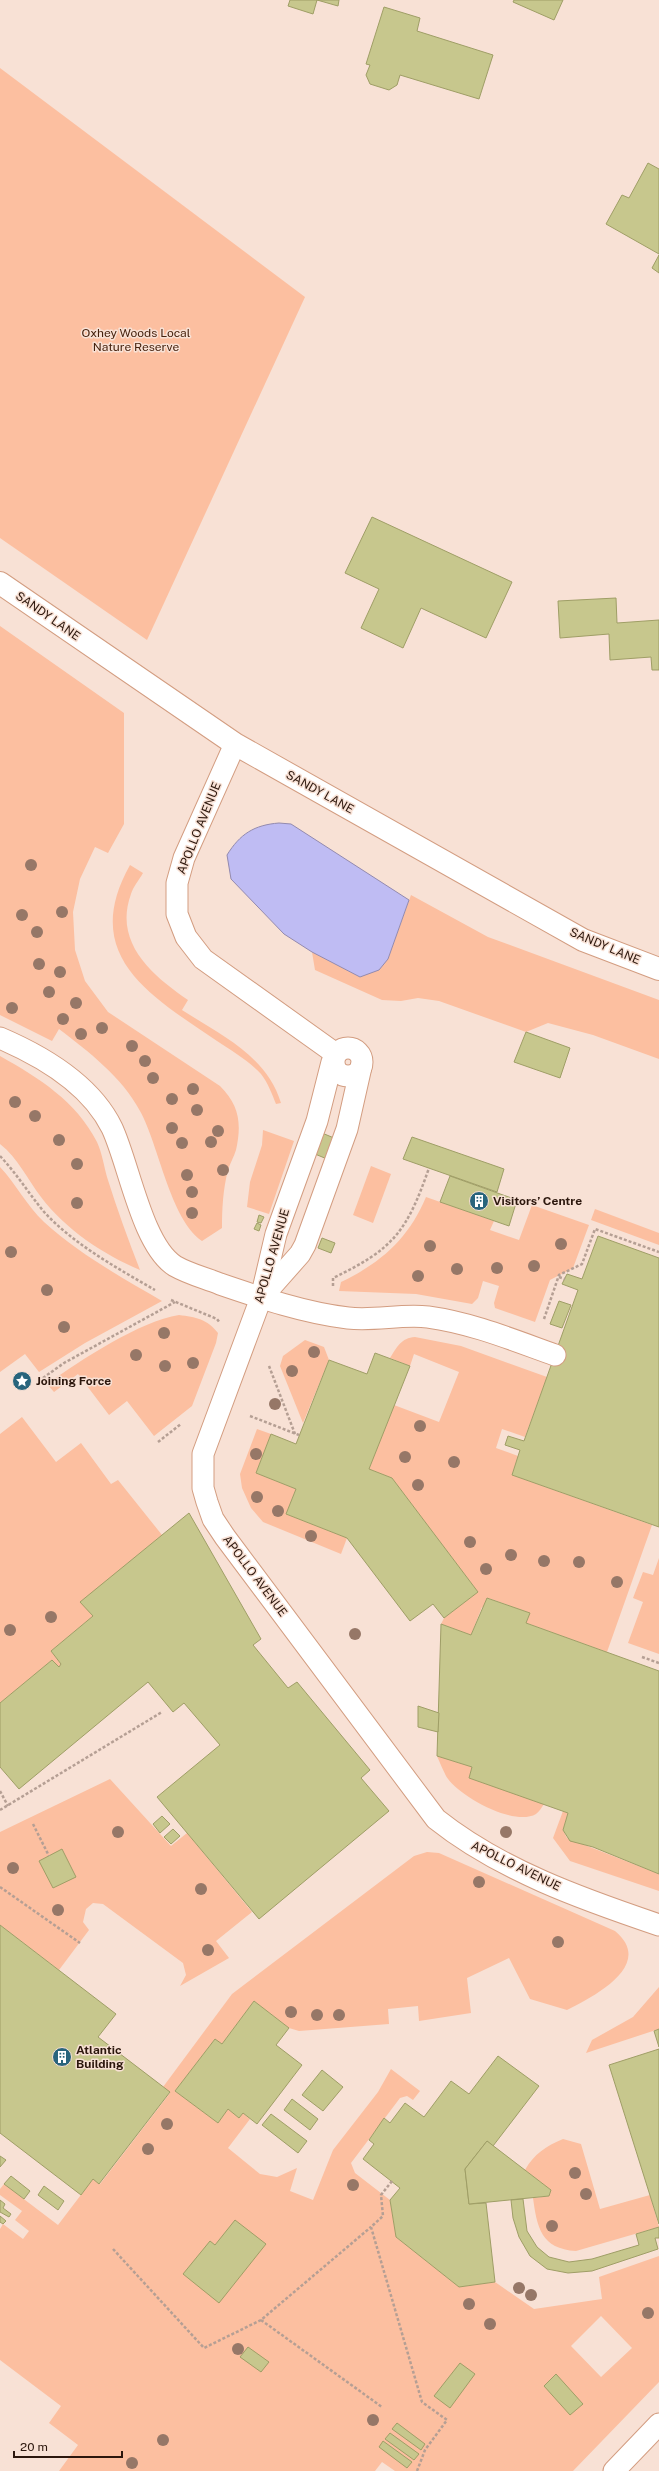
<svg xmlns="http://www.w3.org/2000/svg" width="659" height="2471" viewBox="0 0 659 2471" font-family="'Public Sans',sans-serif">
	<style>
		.green { fill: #fcbfa0; fill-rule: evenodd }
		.water { fill: #bfbcf3; stroke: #938aae }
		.building { fill: #c7c78d; stroke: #9f9e66 }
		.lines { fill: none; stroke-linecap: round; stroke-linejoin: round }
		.service-casing { stroke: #d39d81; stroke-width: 23 }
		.primary-casing { stroke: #d39d81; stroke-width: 24 }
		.path { stroke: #b59f94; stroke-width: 2.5; stroke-dasharray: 3 2; stroke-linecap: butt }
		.service { stroke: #fff; stroke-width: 21 }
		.primary { stroke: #fff; stroke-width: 22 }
		.tree { fill: #967767 }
		.labels { text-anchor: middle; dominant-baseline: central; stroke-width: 3; stroke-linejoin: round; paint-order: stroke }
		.park-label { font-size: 12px; fill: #45210d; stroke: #f8e1d5 }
		.street-label { font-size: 12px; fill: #2c170d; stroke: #f8e1d5 }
		.poi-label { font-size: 12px; font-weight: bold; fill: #2c170d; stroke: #f8e1d5; text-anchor: start }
	</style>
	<rect width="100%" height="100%" fill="#f8e1d5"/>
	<g class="green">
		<polygon points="0,68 305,297 147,640 0,538"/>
		<path d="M0 626 124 713V824L108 853 95 847 80 879 73 912 75 950 85 981 108 1012 220 1086C239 1105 242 1123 236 1150 234 1157 230 1163 228 1170 223 1189 222 1209 222 1228L202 1241C170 1219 159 1145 140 1111 122 1077 89 1052 59 1029L52 1041 0 1015Z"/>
		<path d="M130 865 143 873C139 880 133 887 131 894 113 943 153 976 188 1000L182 1010C221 1035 267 1056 281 1103L276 1104C272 1094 268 1083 261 1074 249 1061 232 1051 217 1041 151 996 79 956 130 865Z"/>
		<polygon points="411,895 488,937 659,1000 659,1059 593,1035 548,1023 526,1032 439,1001 418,998 401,1001 382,1000 315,970 312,952 360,977 388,959"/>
		<path d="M0 1056C39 1078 76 1101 97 1142 102 1153 104 1166 107 1177 117 1209 128 1239 140 1270 104 1255 65 1229 41 1197 28 1180 18 1158 0 1144Z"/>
		<polygon points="263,1130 294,1141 269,1214 247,1207 250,1182 262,1145"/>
		<polygon points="371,1166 391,1174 373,1223 353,1215"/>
		<path d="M0 1167C16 1184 27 1206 44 1222 79 1254 121 1277 162 1301L85 1343 39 1372 25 1354 0 1372Z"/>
		<path d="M426 1197 494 1221 490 1230 519 1240 532 1205 589 1225 573 1268 550 1280 535 1322 495 1308 494 1303 499 1286 483 1281 478 1298 472 1304 416 1294 339 1291 341 1282C381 1263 409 1238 426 1197Z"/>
		<polygon points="595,1209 659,1233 659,1245 591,1220"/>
		<path d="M179 1315C196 1317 207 1319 218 1333L216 1343 192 1406 154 1436 127 1401 109 1415 78 1374 54 1392 47 1384C81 1360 140 1321 179 1315Z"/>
		<path d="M415 1337 461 1346 547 1377 525 1437 502 1429 496 1448 518 1456 512 1475 652 1525 607 1652 526 1623 530 1613 488 1598 484 1608 482 1607 471 1635 441 1624 444 1618 478 1592 392 1478 369 1469 394 1405 439 1422 459 1372 414 1354 410 1366 390 1358C397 1347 401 1338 415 1337Z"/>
		<polygon points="305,1340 324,1347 329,1360 303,1423 280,1366 283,1356"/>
		<polygon points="22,1417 56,1462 81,1443 111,1484 118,1480 162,1535 81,1602 93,1616 51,1651 61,1664 59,1667 52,1660 0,1703 0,1434"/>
		<polygon points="257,1429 271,1434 256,1473 296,1489 286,1514 347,1538 341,1554 263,1522 251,1508 242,1488 240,1474"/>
		<polygon points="659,1558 659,1654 628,1643 643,1602 633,1598 643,1572 653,1575"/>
		<path d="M437 1756 472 1767 469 1778 544 1804C542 1807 539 1812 536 1814 514 1827 458 1796 446 1776 443 1770 440 1763 437 1756Z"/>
		<polygon points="110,1779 171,1846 187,1833 252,1912 216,1941 229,1958 180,1986 186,1975 183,1963 103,1904 93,1903 86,1909 83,1922 89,1930 59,1970 0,1925 0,1832"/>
		<polygon points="563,1811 568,1813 563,1830 567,1838 659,1874 659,1891 570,1861 553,1838"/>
		<path d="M427 1852 439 1853 615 1931C656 1965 593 1997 567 2010L530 1999 509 1958 467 1978 471 2013 419 2021 418 2006 388 2009 389 2024 299 2031 289 2028 254 2001 222 2044 215 2039 175 2091 218 2123 228 2109 239 2118 243 2113 250 2119 228 2148 260 2174 277 2177 297 2168 290 2191 313 2200 333 2150 378 2092 391 2069 420 2091 413 2100 407 2096 400 2098 351 2163 355 2173 390 2200 396 2237 459 2287 495 2282 534 2309 602 2299 599 2277 659 2256V2382L573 2471H395L382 2462 375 2471H59L78 2445 49 2423 61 2406 0 2360V2229L3 2224 23 2239 29 2231 15 2220 22 2211 0 2195V2189L4 2184 58 2225 93 2179 100 2184 170 2093 163 2087 232 1994 414 1856ZM601 2316 632 2348 601 2377 571 2346Z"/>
		<polygon points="659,1987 659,2029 586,2053 592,2040 633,2017"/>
		<path d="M563 2139 581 2144 600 2209 650 2195 659 2227 576 2251C541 2249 537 2227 533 2198L549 2196 551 2190 525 2170C534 2154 546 2146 563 2139Z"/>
	</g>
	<path class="water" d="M279 823 291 824 409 900 388 959 379 970 360 977 312 952 284 934 231 879 227 855C240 834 254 825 279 823Z"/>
	<g class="building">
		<polygon points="290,0 317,0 313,14 288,6"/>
		<polygon points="317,0 339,0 338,6"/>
		<polygon points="514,0 563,0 554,20 513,2"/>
		<polygon points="384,7 420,18 417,31 493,55 479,99 400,75 397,85 389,90 370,84 366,75 370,65 366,64"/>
		<polygon points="648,163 659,169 659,254 606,224 622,195 629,198"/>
		<polygon points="659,255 659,273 652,268"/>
		<polygon points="372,517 512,582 486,638 421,608 403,648 361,628 379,589 345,573"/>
		<polygon points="616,598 617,623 659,620 659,670 652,670 651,657 610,660 609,634 560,638 558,601"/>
		<polygon points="526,1032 570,1048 560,1078 514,1062"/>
		<polygon points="322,1133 334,1138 327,1159 315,1154"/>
		<polygon points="412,1137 504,1169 497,1192 403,1159"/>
		<polygon points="450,1176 517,1200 509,1226 440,1202"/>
		<polygon points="259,1215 264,1217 261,1223 257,1222"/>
		<polygon points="257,1223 261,1225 259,1231 254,1229"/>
		<polygon points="598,1236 659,1258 659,1527 512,1475 520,1450 505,1445 508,1436 524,1441 578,1290 562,1284 567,1274 582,1279"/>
		<polygon points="322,1238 335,1243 331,1253 318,1248"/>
		<polygon points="559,1301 571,1305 562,1328 550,1324"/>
		<polygon points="375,1353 410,1366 369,1469 392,1478 478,1592 444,1618 433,1604 410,1621 347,1538 286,1514 296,1489 256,1473 271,1434 296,1444 329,1360 367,1374"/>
		<polygon points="189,1513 261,1639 253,1645 288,1688 297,1682 370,1770 361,1778 389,1811 259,1919 157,1797 220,1745 184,1703 173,1712 148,1682 19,1789 0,1767 0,1703 52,1660 59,1667 61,1664 51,1651 93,1616 80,1602"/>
		<polygon points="487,1598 530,1613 526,1623 659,1671 659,1874 593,1847 570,1841 563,1830 568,1813 469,1778 472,1767 437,1756 441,1624 471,1635"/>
		<polygon points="418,1706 439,1713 438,1732 418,1727"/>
		<polygon points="162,1816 170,1824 160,1833 153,1824"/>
		<polygon points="173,1829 180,1836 171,1844 164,1837"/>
		<polygon points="62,1849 76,1877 53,1888 39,1861"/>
		<polygon points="0,1925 116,2014 98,2037 170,2092 99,2184 93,2179 81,2195 0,2133"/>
		<polygon points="254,2001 289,2028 276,2045 302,2065 257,2124 243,2113 239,2118 228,2109 218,2123 175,2091 215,2039 222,2044"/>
		<polygon points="659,2029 659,2047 654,2031"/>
		<polygon points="659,2049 659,2224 609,2065"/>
		<polygon points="498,2056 539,2086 493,2146 487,2141 465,2169 469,2204 486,2203 495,2282 459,2287 396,2237 390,2200 400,2188 363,2159 374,2144 369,2140 384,2118 390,2123 405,2103 424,2117 451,2081 469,2094"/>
		<polygon points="322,2070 343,2087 323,2111 302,2095"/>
		<polygon points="292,2099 318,2119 310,2130 284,2110"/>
		<polygon points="271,2114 307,2141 298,2153 262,2125"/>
		<polygon points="487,2141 551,2190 549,2196 469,2204 465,2169"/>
		<polygon points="0,2156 6,2160 0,2167"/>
		<polygon points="11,2176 30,2191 24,2199 4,2184"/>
		<polygon points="44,2186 64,2201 58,2210 38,2195"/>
		<polygon points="523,2199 527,2231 537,2247 549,2257 569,2262 592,2259 639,2245 636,2234 659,2227 659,2238 655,2238 658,2249 592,2271 568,2273 547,2269 530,2256 519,2237 513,2218 511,2200"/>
		<polygon points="0,2200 5,2204 3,2208 11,2214 9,2217 0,2212"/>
		<polygon points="0,2216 6,2221 3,2224 0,2222"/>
		<polygon points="235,2220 266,2244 219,2303 183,2274 210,2241 215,2245"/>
		<polygon points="248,2347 269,2362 261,2372 240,2357"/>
		<polygon points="460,2363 475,2374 450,2408 434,2396"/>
		<polygon points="556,2374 583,2404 570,2415 544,2386"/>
		<polygon points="397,2423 425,2444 421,2450 392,2429"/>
		<polygon points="390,2433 419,2454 414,2460 385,2439"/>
		<polygon points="383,2441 412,2462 407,2468 379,2447"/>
	</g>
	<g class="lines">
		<defs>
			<g id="service">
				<polyline points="235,744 184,858 177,883 177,914 186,937 203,959 336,1054"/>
				<path d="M0 1038C42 1056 91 1085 112 1128 129 1164 142 1245 175 1266 189 1274 205 1278 220 1284 261 1298 305 1313 348 1318 375 1321 401 1314 428 1317 472 1323 513 1340 555 1355"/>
				<circle cx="348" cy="1062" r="14"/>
				<path d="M332 1062 317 1121 276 1234 261 1298 203 1454V1488L207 1502 213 1519 225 1537 436 1819C500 1870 582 1899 659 1925"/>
				<polyline points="262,1297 300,1254 305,1245 347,1129 361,1067"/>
				<polyline points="614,2471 659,2424"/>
			</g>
			<polyline id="primary" points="0,583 235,744 583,940 659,969"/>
		</defs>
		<use href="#service" class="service-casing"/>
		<use href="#primary" class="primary-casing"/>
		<g class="path">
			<path d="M0 1156C17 1174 29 1194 45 1213 75 1245 117 1268 155 1290"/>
			<polyline points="559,1277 565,1279"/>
			<path d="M333 1286V1278C394 1249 407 1231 429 1168"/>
			<polyline points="171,1300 217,1319 220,1323"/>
			<polyline points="544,1319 559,1275 582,1264 595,1229 659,1252"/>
			<polyline points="269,1366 295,1434"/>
			<polyline points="43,1378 64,1363 175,1302"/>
			<polyline points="250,1416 299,1435"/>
			<polyline points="158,1442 181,1424"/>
			<polyline points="642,1657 659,1663"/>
			<polyline points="0,1791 8,1806"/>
			<polyline points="0,1810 162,1712"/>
			<polyline points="33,1824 49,1856"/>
			<polyline points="0,1887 80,1943"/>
			<polyline points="392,2181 381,2195 383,2216 371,2227 422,2402 447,2420 425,2450 417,2471"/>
			<polyline points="113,2249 204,2348 261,2320 371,2227"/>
			<polyline points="261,2320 382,2407"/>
		</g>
		<use href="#service" class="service"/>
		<use href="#primary" class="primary"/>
	</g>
	<g class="tree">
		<circle cx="31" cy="865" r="6"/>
		<circle cx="62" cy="912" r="6"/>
		<circle cx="22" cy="915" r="6"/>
		<circle cx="37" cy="932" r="6"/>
		<circle cx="39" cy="964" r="6"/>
		<circle cx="60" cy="972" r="6"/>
		<circle cx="49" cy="992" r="6"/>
		<circle cx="76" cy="1003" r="6"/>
		<circle cx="12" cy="1008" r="6"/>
		<circle cx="63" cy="1019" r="6"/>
		<circle cx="102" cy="1028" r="6"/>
		<circle cx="81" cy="1034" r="6"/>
		<circle cx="132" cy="1046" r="6"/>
		<circle cx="145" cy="1061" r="6"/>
		<circle cx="153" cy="1078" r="6"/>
		<circle cx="193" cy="1089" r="6"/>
		<circle cx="172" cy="1099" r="6"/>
		<circle cx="15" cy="1102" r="6"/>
		<circle cx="197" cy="1110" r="6"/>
		<circle cx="35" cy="1116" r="6"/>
		<circle cx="172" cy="1128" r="6"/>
		<circle cx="218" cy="1131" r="6"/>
		<circle cx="59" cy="1140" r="6"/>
		<circle cx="211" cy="1142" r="6"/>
		<circle cx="182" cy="1143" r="6"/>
		<circle cx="77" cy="1164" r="6"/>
		<circle cx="223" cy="1170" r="6"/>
		<circle cx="187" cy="1175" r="6"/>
		<circle cx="192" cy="1192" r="6"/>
		<circle cx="77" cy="1203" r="6"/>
		<circle cx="192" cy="1213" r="6"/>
		<circle cx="561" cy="1244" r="6"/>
		<circle cx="430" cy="1246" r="6"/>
		<circle cx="11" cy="1252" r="6"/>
		<circle cx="534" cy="1266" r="6"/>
		<circle cx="497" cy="1268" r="6"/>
		<circle cx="457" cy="1269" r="6"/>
		<circle cx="418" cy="1276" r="6"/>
		<circle cx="47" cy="1290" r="6"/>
		<circle cx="64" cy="1327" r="6"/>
		<circle cx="164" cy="1333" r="6"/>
		<circle cx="314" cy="1352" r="6"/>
		<circle cx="136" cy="1355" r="6"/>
		<circle cx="193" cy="1363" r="6"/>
		<circle cx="165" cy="1366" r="6"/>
		<circle cx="292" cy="1371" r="6"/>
		<circle cx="275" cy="1404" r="6"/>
		<circle cx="420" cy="1426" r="6"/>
		<circle cx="256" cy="1454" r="6"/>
		<circle cx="405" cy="1457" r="6"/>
		<circle cx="454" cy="1462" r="6"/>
		<circle cx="418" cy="1485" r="6"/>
		<circle cx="257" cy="1497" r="6"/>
		<circle cx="278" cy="1511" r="6"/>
		<circle cx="311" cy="1536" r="6"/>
		<circle cx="470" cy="1542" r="6"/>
		<circle cx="511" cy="1555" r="6"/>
		<circle cx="544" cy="1561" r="6"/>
		<circle cx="579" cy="1562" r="6"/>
		<circle cx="486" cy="1569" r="6"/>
		<circle cx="617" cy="1582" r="6"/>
		<circle cx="51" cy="1617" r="6"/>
		<circle cx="10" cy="1630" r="6"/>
		<circle cx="355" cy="1634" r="6"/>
		<circle cx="118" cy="1832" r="6"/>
		<circle cx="506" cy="1832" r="6"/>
		<circle cx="13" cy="1868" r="6"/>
		<circle cx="479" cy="1882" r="6"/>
		<circle cx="201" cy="1889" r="6"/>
		<circle cx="58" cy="1910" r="6"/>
		<circle cx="558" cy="1942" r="6"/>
		<circle cx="208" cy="1950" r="6"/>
		<circle cx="291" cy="2012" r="6"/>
		<circle cx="317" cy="2015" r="6"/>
		<circle cx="339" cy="2015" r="6"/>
		<circle cx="167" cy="2124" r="6"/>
		<circle cx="148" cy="2149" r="6"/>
		<circle cx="575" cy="2173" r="6"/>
		<circle cx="353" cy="2185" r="6"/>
		<circle cx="586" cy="2194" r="6"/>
		<circle cx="552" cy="2226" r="6"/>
		<circle cx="519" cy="2288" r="6"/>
		<circle cx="531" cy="2295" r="6"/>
		<circle cx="469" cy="2304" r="6"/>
		<circle cx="648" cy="2313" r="6"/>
		<circle cx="490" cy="2324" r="6"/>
		<circle cx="238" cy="2349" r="6"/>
		<circle cx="373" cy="2420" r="6"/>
		<circle cx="163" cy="2440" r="6"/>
		<circle cx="132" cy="2463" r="6"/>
	</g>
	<defs>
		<symbol id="building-disc" viewBox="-11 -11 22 22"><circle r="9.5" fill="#28647c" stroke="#f8e1d5"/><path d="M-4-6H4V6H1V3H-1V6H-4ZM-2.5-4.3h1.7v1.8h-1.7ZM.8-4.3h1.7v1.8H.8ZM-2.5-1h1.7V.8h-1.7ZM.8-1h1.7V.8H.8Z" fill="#fff"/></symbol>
		<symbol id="sight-disc" viewBox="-11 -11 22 22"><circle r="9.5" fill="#28647c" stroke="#f8e1d5"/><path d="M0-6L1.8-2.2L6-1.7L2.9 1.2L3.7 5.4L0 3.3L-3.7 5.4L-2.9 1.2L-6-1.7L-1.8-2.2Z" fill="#fff"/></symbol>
	</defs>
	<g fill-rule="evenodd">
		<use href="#building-disc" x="468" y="1190" width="22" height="22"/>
		<use href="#sight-disc" x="11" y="1370" width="22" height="22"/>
		<use href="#building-disc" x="51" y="2046" width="22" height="22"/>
	</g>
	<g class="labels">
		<g class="park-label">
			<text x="136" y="333">Oxhey Woods Local<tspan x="136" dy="14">Nature Reserve</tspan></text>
		</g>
		<g class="street-label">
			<text transform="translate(48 616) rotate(35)">SANDY LANE</text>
			<text transform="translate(320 792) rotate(29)">SANDY LANE</text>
			<text transform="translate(199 828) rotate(-68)">APOLLO AVENUE</text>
			<text transform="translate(605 946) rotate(23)">SANDY LANE</text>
			<text transform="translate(272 1256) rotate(-74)">APOLLO AVENUE</text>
			<text transform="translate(255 1576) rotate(53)">APOLLO AVENUE</text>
			<text transform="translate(516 1866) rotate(26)">APOLLO AVENUE</text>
		</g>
		<g class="poi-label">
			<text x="493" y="1201">Visitors’ Centre</text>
			<text x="36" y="1381">Joining Force</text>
			<text x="76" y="2050">Atlantic<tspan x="76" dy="14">Building</tspan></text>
		</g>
	</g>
	<path d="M14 2451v6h108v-6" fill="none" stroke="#2c170d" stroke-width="2"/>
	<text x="20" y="2451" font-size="12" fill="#2c170d" stroke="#f8e1d5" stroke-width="3" paint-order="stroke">20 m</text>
</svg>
